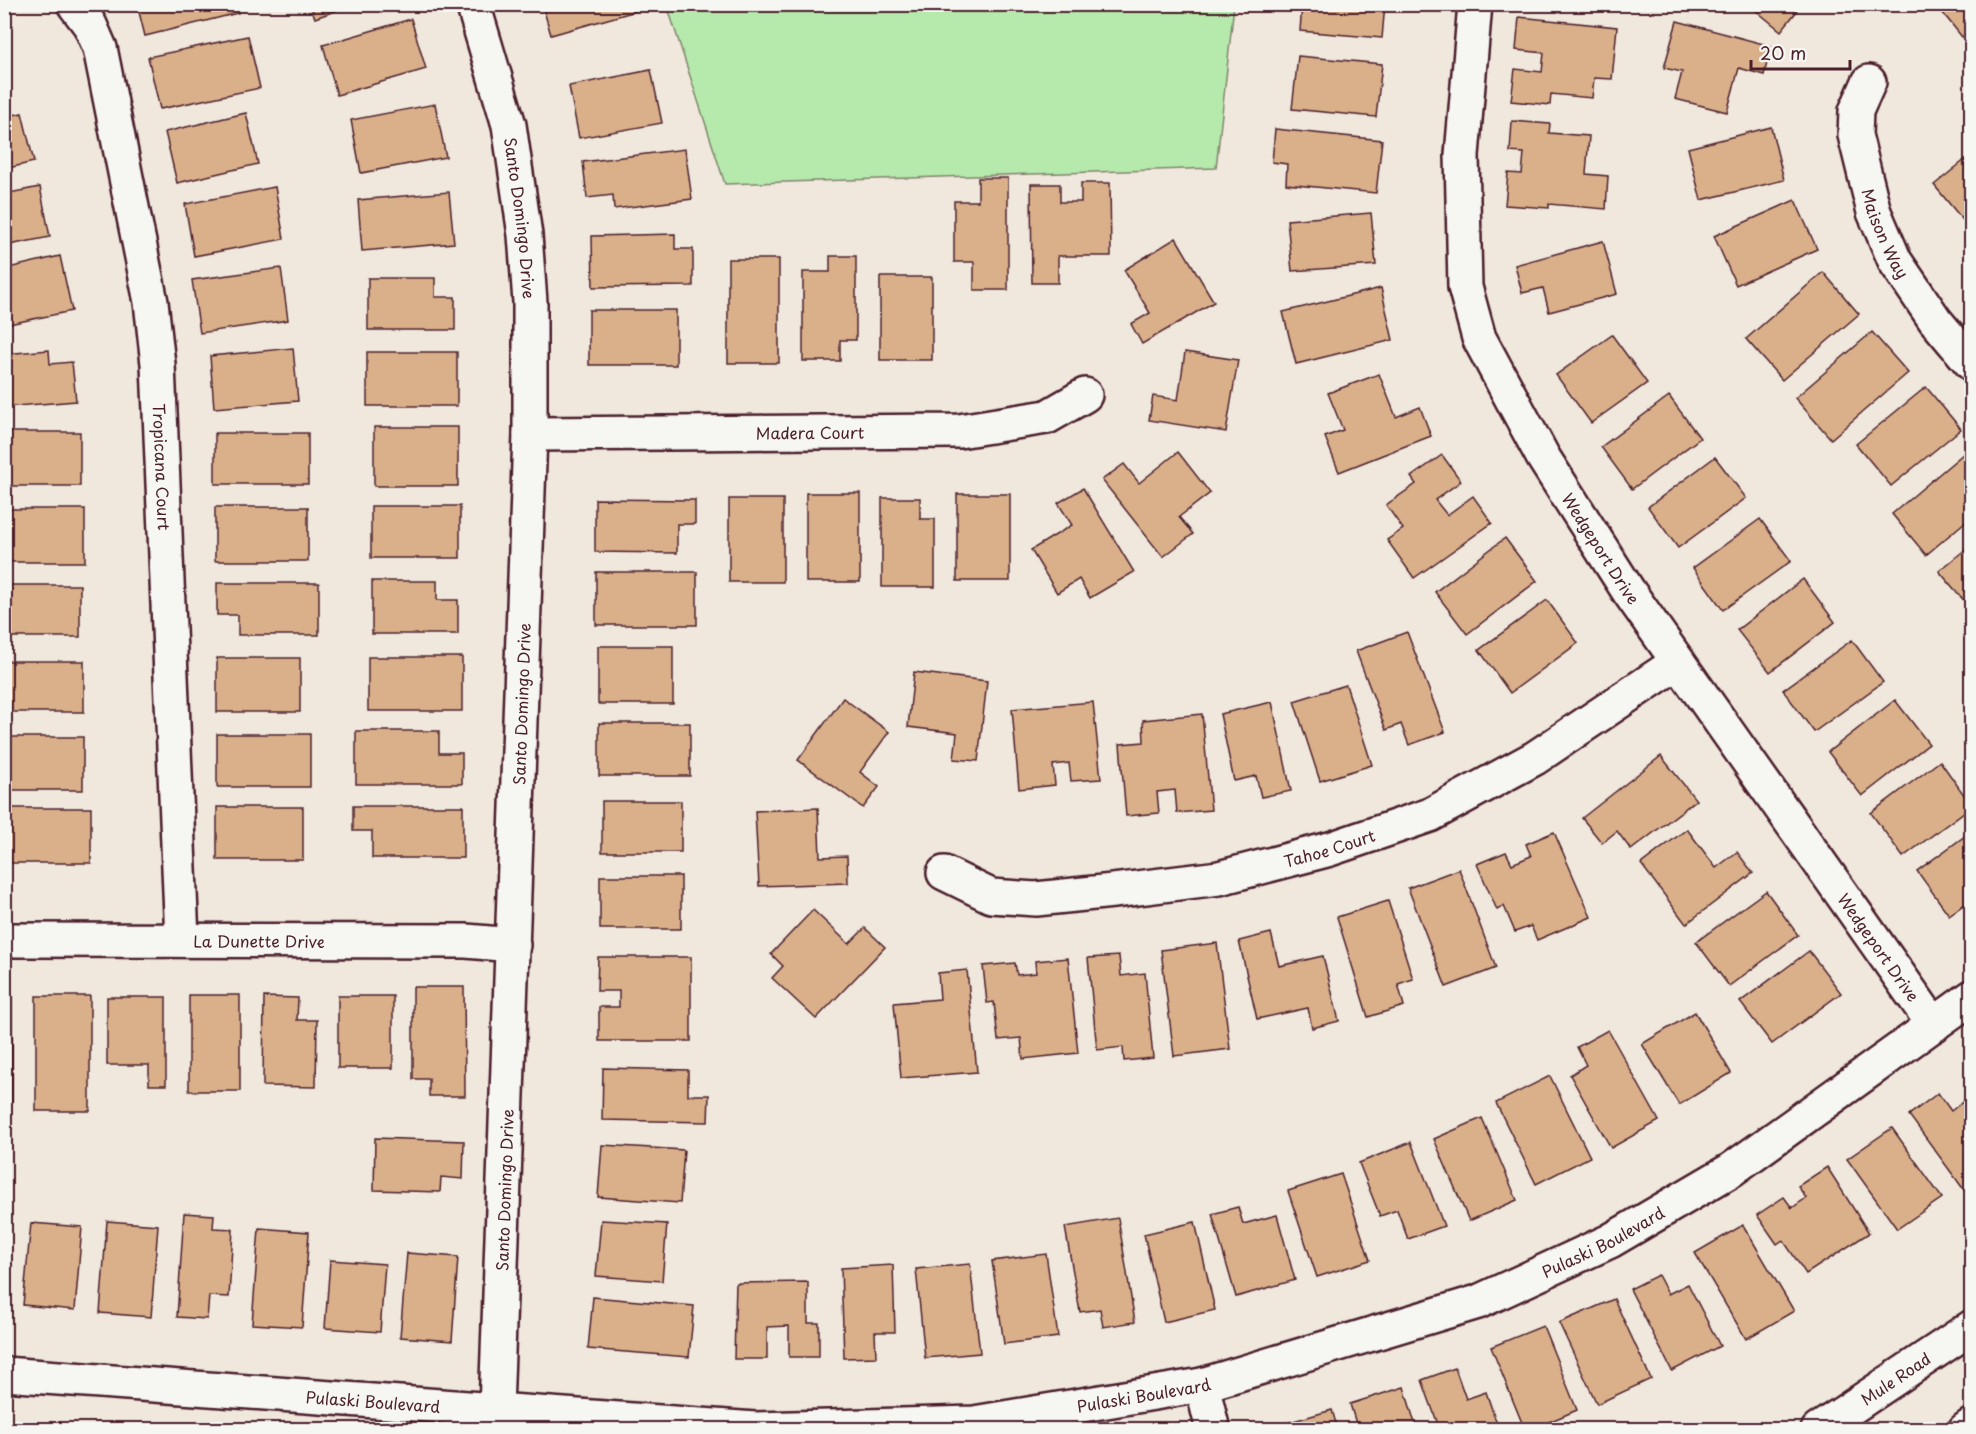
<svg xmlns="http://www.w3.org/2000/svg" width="1976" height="1434" viewBox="0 0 1976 1434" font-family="'Playpen Sans',sans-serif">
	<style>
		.green { fill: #b5eaac; stroke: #80846c; stroke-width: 1.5 }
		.building { fill: #dab08b; stroke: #4a1f2b; stroke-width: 1.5 }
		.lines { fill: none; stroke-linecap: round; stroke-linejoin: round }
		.minor-casing { stroke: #4a1f2b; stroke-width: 38 }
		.major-casing { stroke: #4a1f2b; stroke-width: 38 }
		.minor { stroke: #f6f6f2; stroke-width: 33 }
		.major { stroke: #f6f6f2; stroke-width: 33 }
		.labels { text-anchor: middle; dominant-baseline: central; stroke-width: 5; stroke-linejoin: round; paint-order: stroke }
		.street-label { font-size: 16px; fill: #4a1f2b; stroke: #f6f6f2 }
	</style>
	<rect width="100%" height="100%" fill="#f0e8dd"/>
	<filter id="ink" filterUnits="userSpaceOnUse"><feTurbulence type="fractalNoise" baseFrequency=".0167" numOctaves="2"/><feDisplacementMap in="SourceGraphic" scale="12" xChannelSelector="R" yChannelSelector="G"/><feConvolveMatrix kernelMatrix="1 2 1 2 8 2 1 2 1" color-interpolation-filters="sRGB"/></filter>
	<g filter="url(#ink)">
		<polygon class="green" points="667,5 1234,5 1216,168 725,184"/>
		<g class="building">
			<polygon points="137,4 236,4 238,13 145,36"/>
			<polygon points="310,4 355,4 315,18"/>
			<polygon points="542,4 634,4 636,11 551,35"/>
			<polygon points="1302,4 1385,4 1382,38 1300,31"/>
			<polygon points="1748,4 1789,4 1797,11 1781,31"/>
			<polygon points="1951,4 1972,4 1972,30 1962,37 1942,12"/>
			<polygon points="1519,17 1617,27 1612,79 1594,78 1592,98 1551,94 1550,105 1511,101 1515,69 1542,72 1544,53 1516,50"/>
			<polygon points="411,19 426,69 337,95 323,45"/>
			<polygon points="1677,21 1771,46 1764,75 1739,68 1727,112 1675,99 1682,72 1664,68"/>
			<polygon points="248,36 260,88 160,109 148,57"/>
			<polygon points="1298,56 1382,64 1376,117 1292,109"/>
			<polygon points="651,70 662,123 579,138 569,86"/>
			<polygon points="435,104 446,157 361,173 351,120"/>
			<polygon points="22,113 34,162 4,169 4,117"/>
			<polygon points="246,113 258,164 177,183 165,132"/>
			<polygon points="1512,121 1550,124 1549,133 1589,136 1586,174 1608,176 1606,209 1549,204 1549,208 1505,205 1508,173 1522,174 1524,153 1510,152"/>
			<polygon points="1771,127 1784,180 1701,200 1688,148"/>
			<polygon points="1275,129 1382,140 1376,193 1286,184 1287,164 1272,162"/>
			<polygon points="685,149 692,199 614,209 613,195 587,198 583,162"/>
			<polygon points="1972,154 1972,222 1967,225 1934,185"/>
			<polygon points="978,178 1008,178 1008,290 974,290 974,262 954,262 954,201 978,201"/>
			<polygon points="1081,183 1110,183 1111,256 1058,256 1058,283 1032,283 1031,184 1060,184 1060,202 1081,202"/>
			<polygon points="40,187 50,237 4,246 4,194"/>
			<polygon points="275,187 284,239 194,256 185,204"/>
			<polygon points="449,192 454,243 362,251 358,200"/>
			<polygon points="1795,200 1817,249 1736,285 1714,236"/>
			<polygon points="1371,213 1376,265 1292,271 1287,220"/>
			<polygon points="675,234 675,249 693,249 693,286 593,287 592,236"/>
			<polygon points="1176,238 1214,302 1142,344 1131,324 1150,313 1124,270"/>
			<polygon points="1603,241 1617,294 1549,312 1543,288 1522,293 1515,265"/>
			<polygon points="60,256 72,311 4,325 4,269"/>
			<polygon points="830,256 856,256 856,340 840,340 840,361 803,361 803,272 830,272"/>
			<rect x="728" y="259" width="51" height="104"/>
			<polygon points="281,268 288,320 200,333 192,280"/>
			<polygon points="1823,272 1859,314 1782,380 1746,339"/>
			<rect x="880" y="277" width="52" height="83"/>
			<polygon points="368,278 435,278 435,297 455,297 455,330 368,330"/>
			<polygon points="1381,288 1393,340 1296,364 1283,312"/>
			<rect x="589" y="310" width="87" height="55"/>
			<polygon points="1872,332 1908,373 1831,439 1795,398"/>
			<polygon points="1612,335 1647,383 1591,423 1556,375"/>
			<polygon points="293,348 298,401 214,408 210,356"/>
			<polygon points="49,350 50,364 72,362 76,401 4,407 4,354"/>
			<rect x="367" y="352" width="90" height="54"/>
			<polygon points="1185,352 1238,360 1226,432 1149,420 1153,396 1178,400"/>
			<polygon points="1379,374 1396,417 1420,407 1431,436 1339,472 1325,437 1343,430 1328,393"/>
			<polygon points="1926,387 1961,429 1891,486 1856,444"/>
			<polygon points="1669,396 1700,438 1632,489 1601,447"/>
			<rect x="374" y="427" width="84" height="59"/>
			<rect x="4" y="432" width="76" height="54"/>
			<rect x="215" y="433" width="93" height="51"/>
			<polygon points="1970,448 1972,450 1972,516 1926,555 1892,514"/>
			<polygon points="1178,452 1210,493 1179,517 1193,534 1163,557 1102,480 1124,464 1139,483"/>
			<polygon points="1442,455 1461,481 1435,500 1447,515 1473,496 1492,523 1414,578 1387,540 1403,529 1386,505 1416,484 1411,477"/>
			<polygon points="1715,457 1746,498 1678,548 1648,507"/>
			<polygon points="1083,488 1134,572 1090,598 1079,579 1057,593 1031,550 1072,525 1058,503"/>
			<rect x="806" y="493" width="54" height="89"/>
			<rect x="957" y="494" width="53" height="87"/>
			<polygon points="882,498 920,498 920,519 935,519 935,587 882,587"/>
			<polygon points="595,499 695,500 695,524 677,524 677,553 595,552"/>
			<rect x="729" y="499" width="54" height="83"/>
			<rect x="371" y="506" width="89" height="52"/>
			<rect x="215" y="507" width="93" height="54"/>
			<rect x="4" y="509" width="81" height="53"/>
			<polygon points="1760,519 1791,561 1723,610 1693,568"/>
			<polygon points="1505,538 1537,581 1467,634 1435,592"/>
			<polygon points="1972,544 1972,610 1939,571"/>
			<rect x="596" y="572" width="101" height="53"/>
			<polygon points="1803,579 1835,622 1770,672 1737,630"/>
			<polygon points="372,581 437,581 437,600 458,600 458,634 372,634"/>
			<polygon points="217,583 319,583 319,635 238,635 238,615 217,615"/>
			<rect x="4" y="585" width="76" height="52"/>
			<polygon points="1547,600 1578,643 1510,693 1479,650"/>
			<polygon points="1407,632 1445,732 1409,745 1401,724 1386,730 1356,651"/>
			<polygon points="1852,640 1883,682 1814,732 1783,690"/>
			<rect x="598" y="646" width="75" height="58"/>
			<rect x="368" y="657" width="94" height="54"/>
			<rect x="217" y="658" width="83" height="54"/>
			<rect x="4" y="661" width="80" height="51"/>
			<polygon points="914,672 987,681 978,761 954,759 957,733 908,727"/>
			<polygon points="1346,685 1372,765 1320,781 1294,701"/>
			<polygon points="843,698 889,732 860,772 879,787 863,808 798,760"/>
			<polygon points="1895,700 1929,744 1862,796 1828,752"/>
			<polygon points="1093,702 1101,779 1071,781 1069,763 1053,765 1055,785 1019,789 1012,709"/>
			<polygon points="1272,702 1291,791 1261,797 1256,776 1234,781 1220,714"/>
			<polygon points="1202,714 1211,810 1177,813 1175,790 1157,792 1159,813 1126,816 1120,744 1144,742 1143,720"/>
			<rect x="599" y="723" width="91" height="53"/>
			<polygon points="356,731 439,731 439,753 462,753 462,784 356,784"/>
			<rect x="217" y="734" width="93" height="53"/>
			<rect x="4" y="737" width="79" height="53"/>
			<polygon points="1661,756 1696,800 1631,850 1617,831 1602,843 1582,818"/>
			<polygon points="1940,761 1972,806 1903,857 1871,813"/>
			<rect x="602" y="801" width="79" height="51"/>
			<polygon points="353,806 463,806 463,858 372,858 372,831 353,831"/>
			<rect x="217" y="807" width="86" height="53"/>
			<rect x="4" y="808" width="87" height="55"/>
			<polygon points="818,808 820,857 847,856 848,883 759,886 755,811"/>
			<polygon points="1687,829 1716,868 1737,852 1753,873 1686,924 1641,864"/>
			<polygon points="1972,831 1972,899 1949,915 1917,871"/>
			<polygon points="1554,832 1591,917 1537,940 1531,926 1515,932 1504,906 1497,910 1477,864 1506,852 1512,864 1531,856 1526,844"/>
			<polygon points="1459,869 1496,968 1446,987 1408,888"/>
			<rect x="600" y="876" width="81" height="53"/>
			<polygon points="1766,891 1798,935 1729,986 1696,942"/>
			<polygon points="1388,901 1413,979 1398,984 1404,1006 1368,1017 1337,917"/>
			<polygon points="813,910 849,944 865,928 885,947 816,1019 772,978 783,966 771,954"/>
			<polygon points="1271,933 1279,966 1323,956 1339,1021 1312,1028 1308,1008 1257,1019 1239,941"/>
			<polygon points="1217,943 1230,1049 1174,1056 1161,950"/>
			<polygon points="1809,951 1841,993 1772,1044 1740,1002"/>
			<polygon points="1119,956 1121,976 1145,973 1153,1058 1124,1061 1123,1047 1097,1050 1088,958"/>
			<polygon points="598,957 691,957 691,1041 599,1041 599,1007 619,1007 619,991 597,991"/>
			<polygon points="1068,958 1078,1053 1023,1059 1021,1038 998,1040 994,1002 987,1003 983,966 1015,963 1017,975 1036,973 1035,961"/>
			<polygon points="967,970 977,1072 901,1078 894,1003 940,999 938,973"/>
			<polygon points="413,987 464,987 465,1096 429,1096 429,1079 413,1079"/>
			<rect x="4" y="992" width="8" height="110"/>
			<rect x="189" y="995" width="51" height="96"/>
			<rect x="36" y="996" width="54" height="115"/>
			<rect x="338" y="996" width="55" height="72"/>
			<polygon points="107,997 166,997 166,1085 149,1085 149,1065 107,1065"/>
			<polygon points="264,997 298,998 297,1020 317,1020 316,1087 263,1086"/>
			<polygon points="1695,1012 1731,1073 1679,1105 1642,1044"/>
			<polygon points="1608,1030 1659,1121 1611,1148 1570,1075 1586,1065 1577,1047"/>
			<polygon points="603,1068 688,1070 688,1095 709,1095 708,1122 602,1120"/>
			<polygon points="1550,1076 1590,1157 1536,1184 1496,1103"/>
			<polygon points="1938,1093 1951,1111 1965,1100 1972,1109 1972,1197 1970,1198 1909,1115"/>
			<polygon points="1482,1118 1517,1200 1469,1221 1434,1139"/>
			<polygon points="1892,1128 1942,1198 1897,1229 1847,1159"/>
			<polygon points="375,1138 464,1141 463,1179 441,1177 440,1192 374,1190"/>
			<polygon points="1411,1142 1444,1226 1408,1239 1397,1210 1380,1216 1359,1163"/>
			<polygon points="602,1145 684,1150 680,1203 598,1197"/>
			<polygon points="1827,1167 1869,1233 1806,1274 1783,1240 1777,1244 1757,1215 1784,1197 1792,1208 1806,1198 1798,1186"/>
			<polygon points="1341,1174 1370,1260 1317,1277 1288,1191"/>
			<polygon points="1238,1207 1243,1224 1277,1215 1295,1280 1236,1297 1212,1214"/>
			<polygon points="184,1213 214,1215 213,1228 233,1229 229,1297 209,1296 207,1319 177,1317"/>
			<polygon points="1118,1218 1135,1322 1103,1327 1100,1309 1080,1312 1065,1227"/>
			<polygon points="601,1220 667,1224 662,1281 596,1276"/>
			<polygon points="107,1221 158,1225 151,1317 100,1313"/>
			<polygon points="1195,1222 1215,1310 1164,1322 1144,1234"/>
			<polygon points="31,1223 82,1227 75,1310 23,1305"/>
			<polygon points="1743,1225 1794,1311 1746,1339 1695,1253"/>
			<polygon points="259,1228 309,1232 302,1327 252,1324"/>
			<polygon points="407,1253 458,1257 452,1341 400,1337"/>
			<polygon points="1046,1254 1058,1337 1004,1344 992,1261"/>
			<polygon points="330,1260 385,1264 380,1332 325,1328"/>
			<polygon points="970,1264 980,1353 925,1358 916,1269"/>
			<polygon points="893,1265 895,1332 875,1332 876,1357 844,1358 841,1268"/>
			<polygon points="1658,1275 1668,1294 1688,1284 1720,1346 1672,1371 1630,1289"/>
			<polygon points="808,1282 808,1323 819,1323 819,1357 789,1357 789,1326 767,1327 767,1359 734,1359 736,1283"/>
			<polygon points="593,1297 694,1306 689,1357 588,1349"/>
			<polygon points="1614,1299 1651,1379 1597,1404 1559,1323"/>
			<polygon points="1543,1326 1577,1410 1530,1430 1525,1430 1491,1347"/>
			<polygon points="1455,1368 1466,1399 1486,1392 1499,1430 1440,1430 1422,1380"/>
			<polygon points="1404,1387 1417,1430 1358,1430 1350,1404"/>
			<polygon points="1332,1410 1338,1430 1280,1430 1279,1425"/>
		</g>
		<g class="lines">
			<defs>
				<g id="minor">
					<path id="s1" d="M74 4 90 25 100 48 151 302 158 364 182 940"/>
					<path id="s2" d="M473 4 509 125 525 235 530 302V434L496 1410"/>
					<path id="s3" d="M1475 4 1462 155 1465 287 1479 338 1543 457 1629 592 1934 1025"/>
					<path id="s4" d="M1869 82 1856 111 1855 135 1874 212 1895 261 1935 320 1972 364"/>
					<path id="s5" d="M530 434 959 431 1047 417 1085 395"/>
					<path id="s6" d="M944 873 991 896 1036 899 1113 891 1219 878 1330 849 1430 815 1535 758 1678 662"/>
					<path id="s7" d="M4 940 466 941 513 945"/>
					<path id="s8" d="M4 1374 755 1429 974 1423 1202 1385 1478 1302 1610 1241 1731 1170 1972 997"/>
					<polyline points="1202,1385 1213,1430"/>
				</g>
				<g id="major">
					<path id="s9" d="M1818 1430 1972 1327"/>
					<polyline points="1965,1430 1972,1425"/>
				</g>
			</defs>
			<use href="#minor" class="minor-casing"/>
			<use href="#major" class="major-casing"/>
			<use href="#minor" class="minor"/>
			<use href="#major" class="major"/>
		</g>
	</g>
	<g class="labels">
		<g class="street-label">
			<text stroke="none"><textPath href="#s2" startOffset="220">Santo Domingo Drive</textPath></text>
			<text stroke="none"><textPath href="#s4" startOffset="159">Maison Way</textPath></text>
			<text stroke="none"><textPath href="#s5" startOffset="280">Madera Court</textPath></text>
			<text stroke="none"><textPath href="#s1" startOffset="476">Tropicana Court</textPath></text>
			<text stroke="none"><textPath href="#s3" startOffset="580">Wedgeport Drive</textPath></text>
			<text transform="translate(521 704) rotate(-88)">Santo Domingo Drive</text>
			<text stroke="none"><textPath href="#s6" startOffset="396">Tahoe Court</textPath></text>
			<text stroke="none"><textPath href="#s7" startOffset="255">La Dunette Drive</textPath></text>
			<text stroke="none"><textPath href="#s3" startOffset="1066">Wedgeport Drive</textPath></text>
			<text transform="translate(504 1190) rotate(-88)">Santo Domingo Drive</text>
			<text stroke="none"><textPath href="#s8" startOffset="1630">Pulaski Boulevard</textPath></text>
			<text stroke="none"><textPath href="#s9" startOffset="93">Mule Road</textPath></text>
			<text stroke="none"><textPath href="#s8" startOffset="1144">Pulaski Boulevard</textPath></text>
			<text stroke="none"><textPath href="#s8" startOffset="370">Pulaski Boulevard</textPath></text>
		</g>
	</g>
	<rect width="1976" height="1434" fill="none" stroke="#f6f6f2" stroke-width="24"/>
	<rect x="12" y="12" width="1952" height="1410" fill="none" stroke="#4a1f2b" stroke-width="2" filter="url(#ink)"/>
	<path d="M1751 60v9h99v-9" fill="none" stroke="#4a1f2b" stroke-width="3"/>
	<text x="1760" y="60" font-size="18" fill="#4a1f2b" stroke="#f6f6f2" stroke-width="4.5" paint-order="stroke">20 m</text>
</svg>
